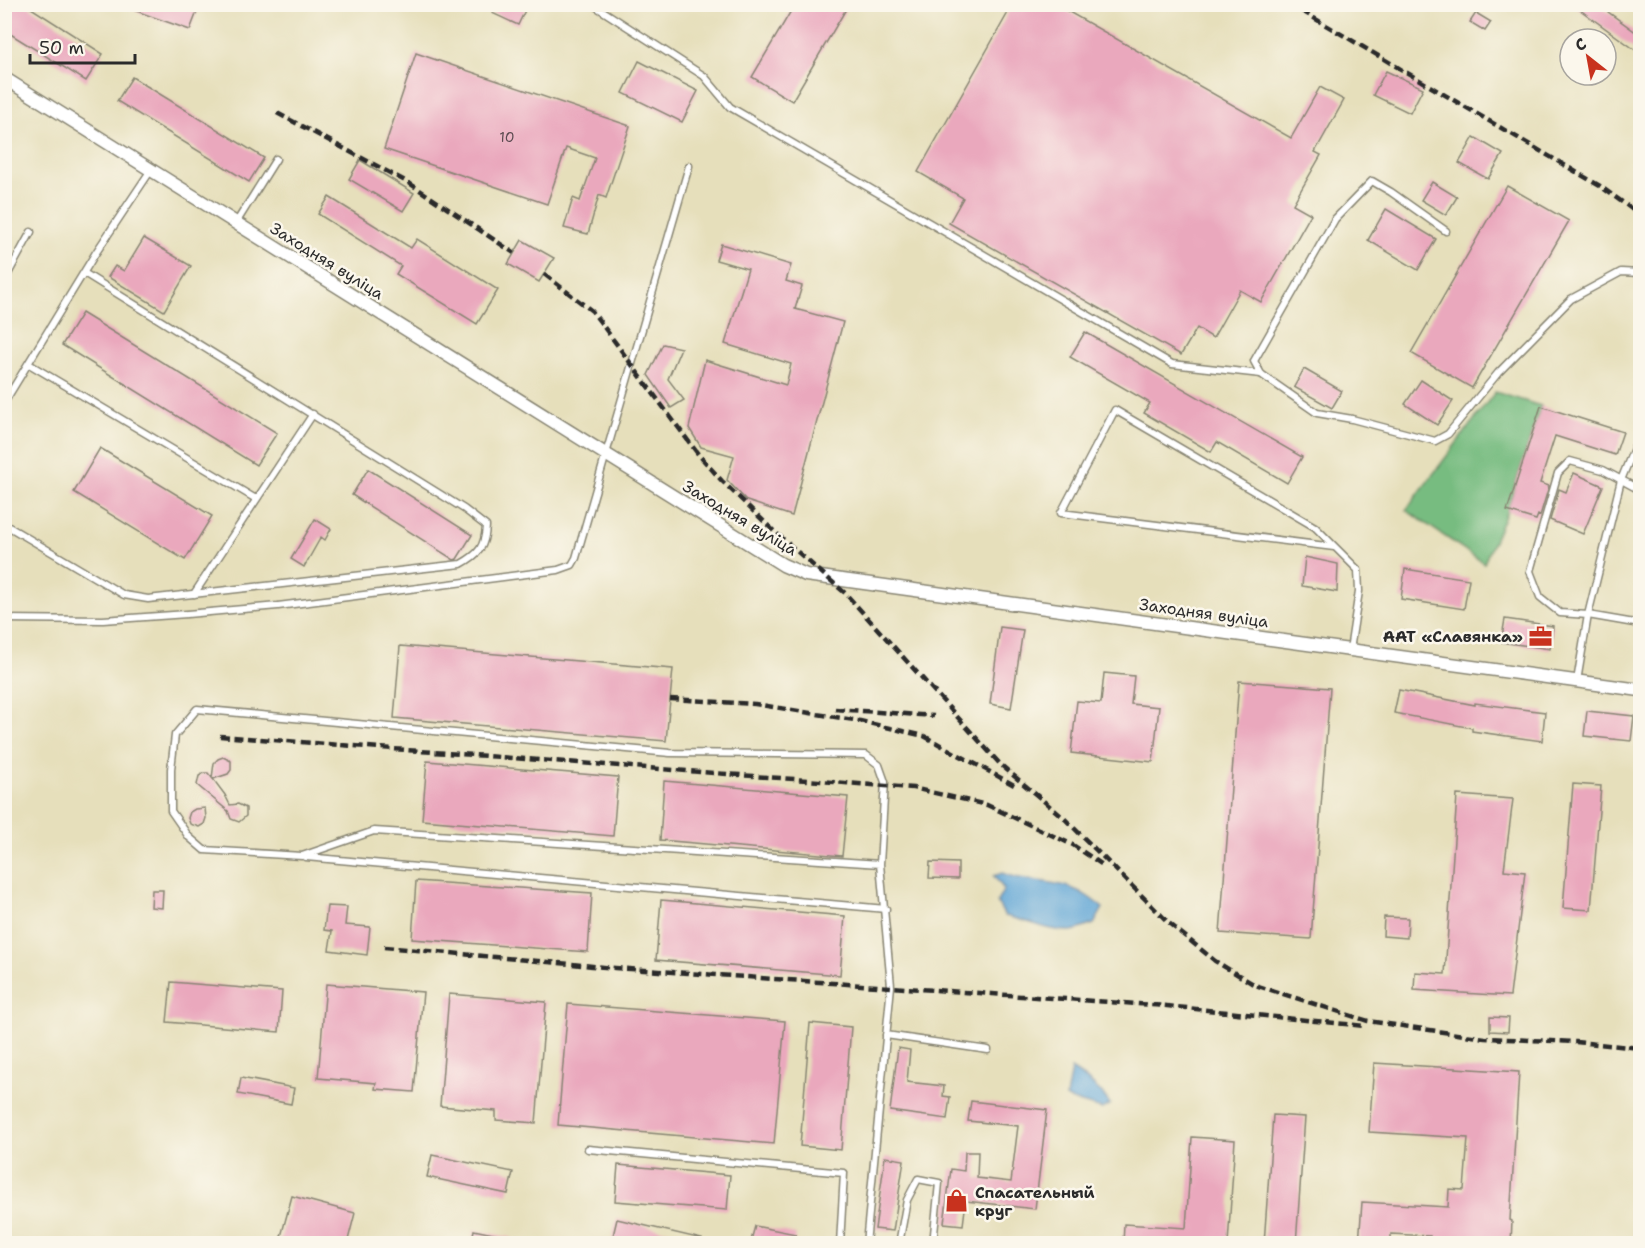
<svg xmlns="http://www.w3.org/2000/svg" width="1645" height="1248" viewBox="0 0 1645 1248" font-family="'Shantell Sans',sans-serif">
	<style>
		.forest { fill: #77bc80; stroke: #517456; stroke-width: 1.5 }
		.water { fill: #61a6d6; stroke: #466880; stroke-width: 1.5 }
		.building { fill: #eaa8bd }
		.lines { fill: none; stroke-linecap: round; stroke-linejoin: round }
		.lane-casing { stroke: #888573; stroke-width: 9 }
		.street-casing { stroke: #888573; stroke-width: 15 }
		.lane { stroke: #fff; stroke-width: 6 }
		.street { stroke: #fff; stroke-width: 12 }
		.rail { stroke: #2b2b2b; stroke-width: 4.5; stroke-dasharray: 9 4.5; stroke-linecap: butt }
		.labels { text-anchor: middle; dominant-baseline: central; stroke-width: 5; stroke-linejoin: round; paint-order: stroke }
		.number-label { font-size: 14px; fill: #5b4a50 }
		.street-label { font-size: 16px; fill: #2b2b2b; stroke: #fbf7ec }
		.poi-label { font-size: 16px; font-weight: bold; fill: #2b2b2b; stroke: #fbf7ec; text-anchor: end }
	</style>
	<rect width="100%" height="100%" fill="#fbf7ec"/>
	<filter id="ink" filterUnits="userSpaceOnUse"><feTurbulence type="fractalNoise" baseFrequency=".0167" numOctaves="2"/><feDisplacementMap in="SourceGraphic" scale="12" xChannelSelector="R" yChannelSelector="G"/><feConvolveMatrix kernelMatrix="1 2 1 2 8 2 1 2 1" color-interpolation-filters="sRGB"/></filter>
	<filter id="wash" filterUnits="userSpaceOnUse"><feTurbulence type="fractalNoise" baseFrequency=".008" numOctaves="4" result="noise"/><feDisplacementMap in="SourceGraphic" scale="24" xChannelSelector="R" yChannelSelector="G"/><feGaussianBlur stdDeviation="1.35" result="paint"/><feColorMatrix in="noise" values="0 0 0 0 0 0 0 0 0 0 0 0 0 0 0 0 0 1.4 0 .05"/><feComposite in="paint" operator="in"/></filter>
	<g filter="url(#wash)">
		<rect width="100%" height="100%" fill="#e6dfbb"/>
		<polygon class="forest" points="1495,392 1541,406 1507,511 1484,563 1406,510"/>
		<g class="water">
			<path d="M1002 873C1024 882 1049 880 1071 888 1083 892 1093 900 1103 908L1094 924C1087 926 1078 930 1071 931 1049 932 1027 920 1005 916L997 902 1004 889 994 876Z"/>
			<path d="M1071 1069C1086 1078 1101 1090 1110 1104L1102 1109 1071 1100 1066 1097Z"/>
		</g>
		<g id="blocks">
			<g class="building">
				<polygon points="4,4 25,4 103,54 86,81 4,30"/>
				<polygon points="122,4 200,4 190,30 122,6"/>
				<polygon points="496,4 528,4 518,25 492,13"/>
				<polygon points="795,4 849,4 792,101 752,77"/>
				<polygon points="1013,4 1055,4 1291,138 1320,87 1344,100 1315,152 1321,155 1293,204 1311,214 1261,302 1240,290 1213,338 1197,328 1181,355 949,223 963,198 918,172"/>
				<polygon points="1572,4 1597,4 1641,36 1641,54"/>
				<polygon points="1476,13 1491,22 1485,31 1470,22"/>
				<polygon points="416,53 630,126 606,198 599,195 588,234 564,228 573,198 580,201 595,158 566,148 547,204 384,149"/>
				<polygon points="639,61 698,91 682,122 623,93"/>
				<polygon points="1386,71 1423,88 1410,113 1373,95"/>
				<polygon points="132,77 264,158 249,182 117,101"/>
				<polygon points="1474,137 1503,154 1488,179 1459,163"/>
				<polygon points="360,160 414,193 403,211 349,179"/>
				<polygon points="1432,182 1457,197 1446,215 1421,200"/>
				<polygon points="1507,186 1569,221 1472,388 1411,353"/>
				<polygon points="329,197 411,248 417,239 498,290 477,324 396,274 401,266 318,214"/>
				<polygon points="1386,209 1436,239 1418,270 1368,240"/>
				<polygon points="144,238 191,266 164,311 108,277 115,266 124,271"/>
				<polygon points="522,240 554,258 539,282 508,264"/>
				<polygon points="721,244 791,265 786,281 802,286 795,309 843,322 792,516 747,501 727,480 734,456 701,447 689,428 705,360 786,385 791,364 725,344 748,269 716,260"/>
				<polygon points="82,313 277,433 256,465 62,345"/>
				<polygon points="1085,332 1302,457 1287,483 1217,442 1211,452 1144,413 1150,403 1070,357"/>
				<polygon points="663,344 681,348 668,379 684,400 671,408 648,375"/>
				<polygon points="1304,369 1342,391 1332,408 1294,387"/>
				<polygon points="1421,380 1453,401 1437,425 1405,404"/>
				<polygon points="1541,406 1623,432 1615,455 1555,436 1540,483 1549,486 1540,516 1538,515 1536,520 1507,511"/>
				<polygon points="100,448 212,516 185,560 74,492"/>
				<polygon points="368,469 472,535 457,559 454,560 352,495"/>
				<polygon points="1574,473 1603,486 1583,534 1550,520 1559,489 1566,492"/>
				<polygon points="315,519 331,529 325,540 321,537 304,567 291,559"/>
				<polygon points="1305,557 1338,564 1337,592 1302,586"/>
				<polygon points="1405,569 1469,579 1464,609 1401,599"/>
				<polygon points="1505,619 1553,626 1550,649 1501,642"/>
				<polygon points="1000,627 1023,630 1011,708 990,704"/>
				<polygon points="400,646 673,669 666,741 394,718"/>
				<polygon points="1104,673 1134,676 1131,704 1159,707 1153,762 1071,753 1077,701 1101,703"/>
				<polygon points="1239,681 1330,688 1311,939 1220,933"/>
				<polygon points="1399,690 1475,705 1475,703 1545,712 1542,741 1472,731 1472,728 1394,713"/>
				<polygon points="1587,711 1634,716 1631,741 1584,736"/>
				<polygon points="223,757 231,761 231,770 228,774 213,779 225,795 230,805 238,804 246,808 246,816 239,822 231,819 228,811 197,785 199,776 204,773 208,773 212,778 214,763 218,759"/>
				<polygon points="427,761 618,777 613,836 422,820"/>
				<polygon points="664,781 848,797 842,856 660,840"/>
				<polygon points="1573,784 1601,786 1591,910 1563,908"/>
				<polygon points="1457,795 1513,799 1504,870 1525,872 1510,996 1414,990 1415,972 1445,974"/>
				<polygon points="205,808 206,818 204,824 199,827 190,824 188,818 190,812 195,809"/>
				<polygon points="930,862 958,863 958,879 929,878"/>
				<polygon points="416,881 592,893 588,952 412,939"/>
				<polygon points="152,890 163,890 162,908 151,907"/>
				<polygon points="661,900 845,916 840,975 656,960"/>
				<polygon points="327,906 347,907 345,925 370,927 367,955 329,950 332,931 324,930"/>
				<polygon points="1384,917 1408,918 1407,938 1383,936"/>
				<polygon points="171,982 282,991 279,1032 167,1022"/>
				<polygon points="326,984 423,992 414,1092 375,1089 376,1083 318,1078"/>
				<polygon points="449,994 546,1002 536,1123 496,1120 496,1111 440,1106"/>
				<polygon points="568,1004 785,1021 774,1144 558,1125"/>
				<polygon points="1490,1017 1509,1018 1508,1032 1490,1031"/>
				<polygon points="810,1023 851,1027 841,1150 800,1146"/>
				<polygon points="898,1048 910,1050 907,1082 944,1086 943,1096 950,1097 947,1119 890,1111"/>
				<polygon points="1374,1063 1519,1072 1510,1220 1512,1221 1511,1243 1453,1239 1452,1244 1429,1244 1430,1236 1391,1234 1391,1244 1359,1244 1362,1202 1448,1207 1449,1189 1464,1190 1468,1138 1369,1132"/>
				<polygon points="241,1078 294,1088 291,1104 238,1094"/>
				<polygon points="971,1101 1047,1110 1035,1209 966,1201 963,1225 944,1223 951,1169 964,1171 965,1152 978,1152 977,1178 1011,1182 1018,1126 968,1121"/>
				<polygon points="1273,1115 1305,1117 1296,1244 1264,1244"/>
				<polygon points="1192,1137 1235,1140 1228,1244 1123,1244 1124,1224 1186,1228"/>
				<polygon points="432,1155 513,1172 508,1194 427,1177"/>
				<polygon points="885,1157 904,1160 893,1231 875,1229"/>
				<polygon points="618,1165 730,1175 727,1210 615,1201"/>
				<polygon points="292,1196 355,1213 347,1244 279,1244"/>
				<polygon points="617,1219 702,1239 702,1244 611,1244"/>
				<polygon points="755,1226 796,1234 794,1244 750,1244"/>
				<polygon points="474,1230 512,1238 512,1244 471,1244"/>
			</g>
		</g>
	</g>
	<g filter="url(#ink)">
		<use href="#blocks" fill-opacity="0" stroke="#888573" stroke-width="1.5"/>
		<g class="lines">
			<defs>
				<g id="lane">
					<polyline points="592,4 704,76 730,107 1172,364 1261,374"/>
					<polyline points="236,223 276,159"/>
					<polyline points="1446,231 1391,192 1372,181 1335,219 1254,361 1261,374 1317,413 1352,419 1435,441 1448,434 1498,373 1571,299 1621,272 1640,273"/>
					<polyline points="4,281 31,232"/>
					<polyline points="29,364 256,499"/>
					<polyline points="4,403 95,254 151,170"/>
					<polyline points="1640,490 1603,470 1570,461 1558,473 1530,571 1540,597 1560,613 1588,615 1640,624"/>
					<path d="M4 524 124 595 148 599 461 564C479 554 485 547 486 526L464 509 84 273"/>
					<polyline points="1334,547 1061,513 1115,410 1315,527 1358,570 1359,591 1350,650"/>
					<polyline points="194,594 313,414"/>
					<polyline points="4,619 103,620 187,614 278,606 558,570 572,565 576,558 689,166"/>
					<polyline points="1577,681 1588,615 1621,480 1640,434"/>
					<polyline points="306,857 886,909"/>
					<polyline points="886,1035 988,1050"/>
					<polyline points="588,1149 844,1173 840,1244"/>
					<polyline points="866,1244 891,986 880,864 885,782 879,765 866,755 670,753 197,709 175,735 171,769 171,811 189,837 204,850 302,856 374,831 880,864"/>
					<polyline points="899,1244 907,1200 918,1179 939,1183 933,1244"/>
				</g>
				<polyline id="street" points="4,78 783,565 806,575 1640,690"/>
			</defs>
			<use href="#lane" class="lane-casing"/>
			<use href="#street" class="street-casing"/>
			<use href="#lane" class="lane"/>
			<use href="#street" class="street"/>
			<g class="rail">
				<polyline points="1290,4 1600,186 1640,215"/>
				<polyline points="277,113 409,183 514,253"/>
				<polyline points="544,274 592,311 698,454 722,481 777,534 845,593 1001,765 1065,819 1170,924 1215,961 1255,985 1368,1021 1485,1038 1576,1042 1640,1048"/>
				<polyline points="670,699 755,704 860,721 924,736 1014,785"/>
				<polyline points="835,709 934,716"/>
				<polyline points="220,736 913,788 987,805 1073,845 1104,866"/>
				<polyline points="384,947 615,968 1167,1006 1365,1026"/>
			</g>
		</g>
	</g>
	<defs>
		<symbol id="office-bare" viewBox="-9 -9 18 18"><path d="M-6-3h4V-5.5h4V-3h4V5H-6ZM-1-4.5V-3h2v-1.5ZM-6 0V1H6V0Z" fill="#c8321e" stroke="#fbf7ec" stroke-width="2.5" paint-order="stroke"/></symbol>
		<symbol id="shop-bare" viewBox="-9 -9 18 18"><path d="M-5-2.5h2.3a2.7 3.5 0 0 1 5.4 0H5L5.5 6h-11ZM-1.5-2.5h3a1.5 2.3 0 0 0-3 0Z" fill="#c8321e" stroke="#fbf7ec" stroke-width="2.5" paint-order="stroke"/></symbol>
	</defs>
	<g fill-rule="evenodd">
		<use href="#office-bare" x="1524" y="620" width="33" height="33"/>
		<use href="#shop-bare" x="940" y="1184" width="33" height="33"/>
	</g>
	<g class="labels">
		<g class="number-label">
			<text x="507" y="137">10</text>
		</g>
		<g class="street-label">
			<text transform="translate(327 261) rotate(32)">Заходняя вуліца</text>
			<text transform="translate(740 518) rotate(31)">Заходняя вуліца</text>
			<text transform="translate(1204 613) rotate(8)">Заходняя вуліца</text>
		</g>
		<g class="poi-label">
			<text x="1523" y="636">ААТ «Славянка»</text>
			<text x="975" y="1192" text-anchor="start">Спасательный<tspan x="975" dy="18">круг</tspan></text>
		</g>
	</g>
	<rect width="1645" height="1248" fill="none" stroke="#fbf7ec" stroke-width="24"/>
	<g transform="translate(1588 57) rotate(329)"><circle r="28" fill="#fbf7ec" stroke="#a8a59f" stroke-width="1.5"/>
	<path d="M0-4.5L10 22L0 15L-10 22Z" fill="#c8321e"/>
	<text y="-9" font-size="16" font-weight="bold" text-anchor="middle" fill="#2b2b2b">С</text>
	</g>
	<path d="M30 54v9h105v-9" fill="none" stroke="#2b2b2b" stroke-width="3"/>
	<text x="39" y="54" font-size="18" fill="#2b2b2b" stroke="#fbf7ec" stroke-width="4.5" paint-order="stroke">50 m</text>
</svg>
